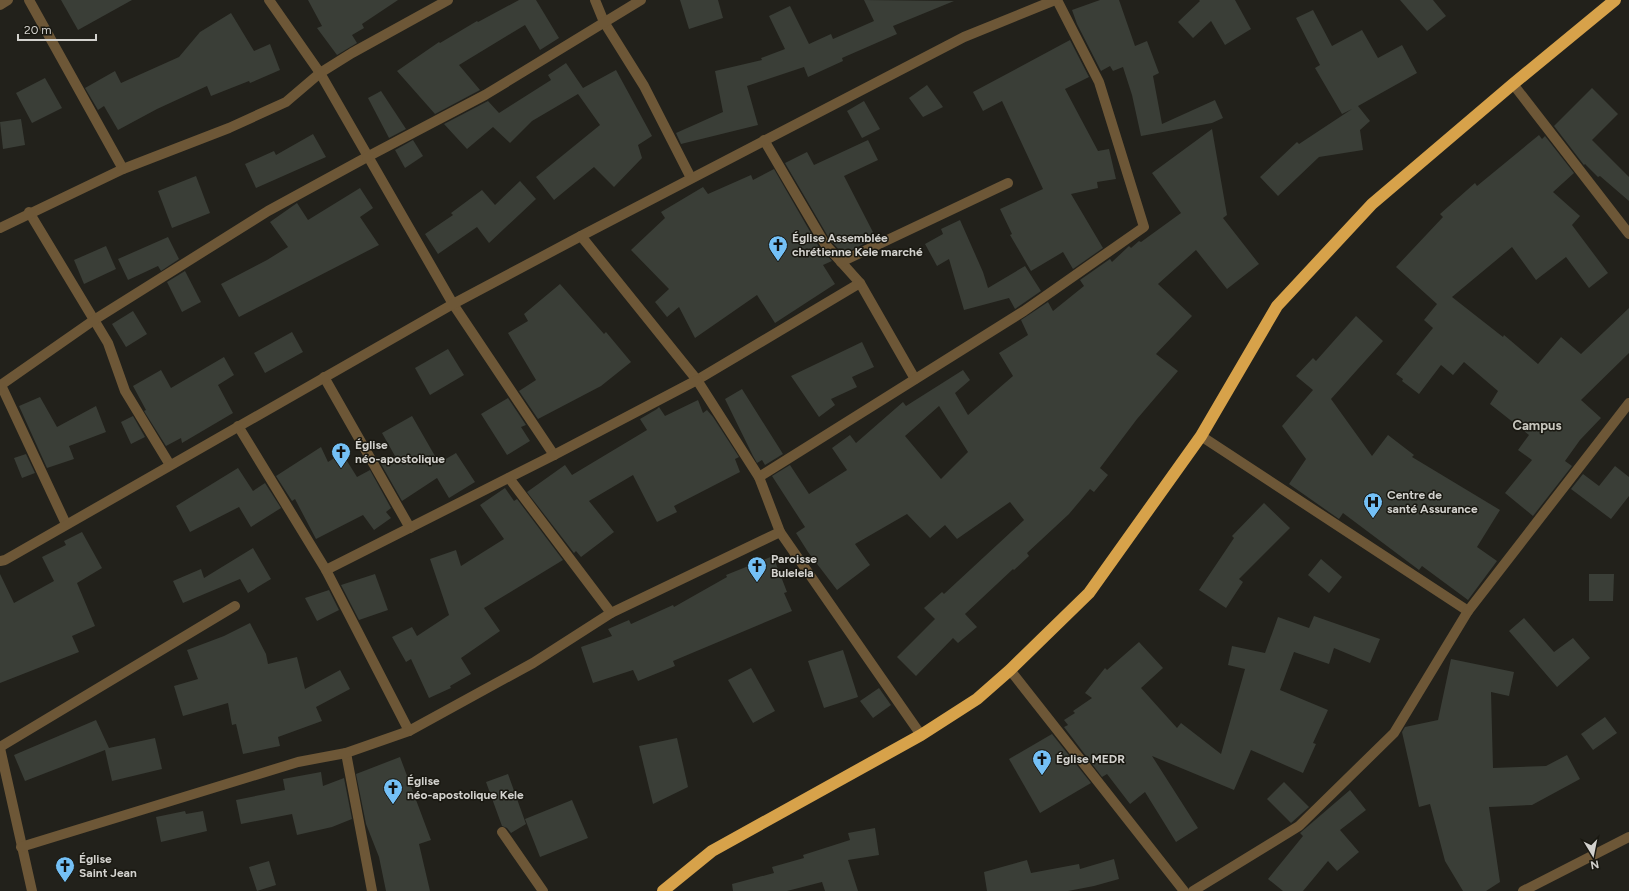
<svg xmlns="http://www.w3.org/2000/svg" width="1629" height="891" viewBox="0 0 1629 891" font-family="Figtree,sans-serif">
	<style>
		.building { fill: #3a3e37; fill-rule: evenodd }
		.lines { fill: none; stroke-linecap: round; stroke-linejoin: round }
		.lane { stroke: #6d5737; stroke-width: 10 }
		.street { stroke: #6d5737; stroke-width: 10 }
		.highway { stroke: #d7a24a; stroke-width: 12 }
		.labels { text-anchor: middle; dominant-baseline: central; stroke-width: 3; stroke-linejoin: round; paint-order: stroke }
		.poi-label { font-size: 12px; font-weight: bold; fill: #d2d1cd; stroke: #191811; text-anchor: start }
		.neighbourhood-label { font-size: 13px; font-weight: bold; fill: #c7c6bd; stroke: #191811 }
	</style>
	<rect width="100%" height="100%" fill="#22211b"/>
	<g class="building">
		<polygon points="61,0 132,0 78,30"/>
		<polygon points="308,0 398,0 362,24 364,28 352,35 357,43 337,55 317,28 322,26"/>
		<polygon points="519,0 536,0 559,38 540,50 525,25 459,65 480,90 435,114 397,71 439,42 440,43 477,21 478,22"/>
		<polygon points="680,0 718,0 723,18 689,29"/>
		<polygon points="864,0 954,1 893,26 897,34 842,58 843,61 808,77 804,67 747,86 758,125 681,144 676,133 723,112 715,71 762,60 761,58 785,49 769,16 790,6 809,44 831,34 833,39 874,21"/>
		<polygon points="1100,0 1119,0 1135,46 1147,41 1159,73 1153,76 1162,124 1215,100 1223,118 1212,123 1141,136 1132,95 1123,67 1113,71 1110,66 1101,71 1077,24 1072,10"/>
		<polygon points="1199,0 1235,0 1251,29 1225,45 1211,21 1193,38 1178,22 1200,1"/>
		<polygon points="1400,0 1433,0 1446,16 1427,31"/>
		<polygon points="1313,10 1332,46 1362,30 1378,58 1402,45 1417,73 1358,106 1370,121 1360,130 1363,150 1319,157 1278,196 1260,177 1297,142 1299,144 1352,109 1342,114 1315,68 1320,65 1296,18"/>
		<polygon points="231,13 254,51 270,44 280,70 250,83 249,81 211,96 207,86 157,109 118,130 104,106 98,110 85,88 115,71 121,83 179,57 200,32"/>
		<polygon points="1070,40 1089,77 1065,89 1098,151 1109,149 1116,179 1097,182 1098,188 1071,194 1103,248 1073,269 1063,252 1031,271 1010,235 1012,234 1000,209 1043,189 1002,101 983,111 973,92"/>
		<polygon points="566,63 583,88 616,70 652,136 638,145 642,158 614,187 594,167 554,200 536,177 600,125 578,94 532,121 510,143 493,127 467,149 444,124 488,101 499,113 551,80 548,75"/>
		<polygon points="45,78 62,108 32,123 16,93"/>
		<polygon points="927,85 943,107 923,117 909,98"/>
		<polygon points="1592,88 1618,114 1592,140 1629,177 1629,201 1600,176 1598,177 1585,164 1584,165 1554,126"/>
		<polygon points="381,91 406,129 389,138 368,98"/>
		<polygon points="864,101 880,129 862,138 847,111"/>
		<polygon points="21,119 25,145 3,149 0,122"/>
		<path d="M1212 129 1227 215 1223 218 1259 264 1227 289 1196 250 1158 284 1192 316 1156 354 1178 371 1137 419 1100 468 1108 475 1094 492 1090 489 1069 514 1027 553 1029 556 1014 570 1013 569 965 614 977 627 958 643 953 638 916 676 897 657 935 619 924 608 942 592 944 594 1024 520 1010 502 957 539 945 525 930 538 907 514 855 544 870 565 837 590 808 552 796 533 805 527 772 476 790 465 809 494 847 470 832 448 850 435 856 443 903 402 906 406 963 370 970 380 955 393 968 415 1013 376 999 353 1028 335 1021 320 1048 302 1053 311 1084 286 1080 280 1110 259 1112 262 1129 246 1131 248 1139 241 1141 242 1181 213 1152 173ZM939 406 968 452 941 479 905 436Z"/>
		<polygon points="313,134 326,157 256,188 245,164 274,151 276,155"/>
		<polygon points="1539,135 1542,139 1545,136 1574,173 1553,192 1580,216 1572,225 1608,273 1589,288 1566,257 1536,280 1512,247 1452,297 1503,337 1504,335 1538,364 1561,337 1581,354 1629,308 1629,353 1581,400 1601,418 1580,440 1565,461 1572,466 1533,516 1505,493 1532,460 1518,450 1529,435 1490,404 1498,391 1464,362 1453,375 1441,365 1419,394 1402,381 1403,379 1396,374 1433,328 1424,320 1437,304 1396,267 1443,217 1440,214 1475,183 1477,186"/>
		<polygon points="413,140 423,156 405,168 395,150"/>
		<polygon points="868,140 878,160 844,176 876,238 843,254 830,240 785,163 807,152 814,165"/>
		<polygon points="774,169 819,247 832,261 823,265 835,284 775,323 757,295 695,338 679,307 667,317 655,302 669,289 631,250 665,218 661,212 703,187 708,194 751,175 753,180"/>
		<polygon points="196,176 210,213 172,228 158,191"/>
		<polygon points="520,181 536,199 489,243 477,227 438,254 425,234 453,215 451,213 482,190 495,205"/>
		<polygon points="360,188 373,208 360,217 379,245 239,317 221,284 267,260 288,247 270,222 297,203 308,220"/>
		<polygon points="960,220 983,272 988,288 1025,266 1041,291 1015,309 1009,298 964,310 949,259 937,266 925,244 943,234 941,229"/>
		<polygon points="168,237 179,259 161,271 158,266 128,280 118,259"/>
		<polygon points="106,246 116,269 84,284 74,260"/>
		<polygon points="185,271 201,302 182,312 167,282"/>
		<polygon points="560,284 604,334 606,332 631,362 601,386 538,419 519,391 536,380 508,333 528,321 524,314"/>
		<polygon points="133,311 147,334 126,347 112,324"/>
		<polygon points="1356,316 1383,341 1331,399 1372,456 1388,435 1414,455 1412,457 1500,510 1477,547 1497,561 1468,600 1422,566 1419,570 1343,513 1339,519 1289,484 1306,459 1282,426 1313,390 1296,376 1313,358 1316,361"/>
		<polygon points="292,332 303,352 265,373 254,353"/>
		<polygon points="862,342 874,367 852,377 857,387 831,399 835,405 819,417 791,376"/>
		<polygon points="448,349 464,375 430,395 415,368"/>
		<polygon points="224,357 234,375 218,385 233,413 182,443 181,438 166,446 144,411 146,410 133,386 161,370 171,388"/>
		<polygon points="742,389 783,454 765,465 762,460 757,463 753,456 725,399"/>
		<polygon points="40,397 57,427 96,406 106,432 69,446 74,459 47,468 19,406"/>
		<polygon points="508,398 526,425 521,427 530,441 507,455 481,414"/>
		<polygon points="698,400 703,413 707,410 713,417 739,457 735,459 740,472 674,506 677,512 657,522 633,475 589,501 614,532 581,557 576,551 574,553 527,492 565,465 572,475 647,430 640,419 657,409 659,407 665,416"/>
		<polygon points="133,416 145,437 131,444 121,422"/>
		<polygon points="412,416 439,463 456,453 475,482 449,498 437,478 402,501 381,464 395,456 382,433"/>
		<polygon points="321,447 328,462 342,453 357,477 370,470 391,508 386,512 391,518 374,530 363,515 316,539 295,499 292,501 276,476"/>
		<polygon points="26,454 35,473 22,478 14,458"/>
		<polygon points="1615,466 1629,477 1629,496 1611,519 1571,489 1583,474 1599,486"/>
		<polygon points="238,468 253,491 265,483 281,508 251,527 239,507 190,532 176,506"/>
		<polygon points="505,488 514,501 517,499 563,560 484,608 500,631 461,658 471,674 450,686 451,688 429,698 411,659 406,662 392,637 412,627 417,636 449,615 430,559 456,550 461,566 504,539 480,505"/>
		<polygon points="1264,503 1290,528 1239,579 1243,582 1226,608 1199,590 1234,538 1232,536"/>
		<polygon points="82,532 102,568 77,583 95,626 72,636 79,652 0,683 0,574 14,603 54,581 42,557 66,545 64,541"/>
		<polygon points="253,548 271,579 248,593 240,579 183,603 173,581 201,569 204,578"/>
		<polygon points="773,556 787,592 784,593 792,611 673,661 675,666 638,681 633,670 593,683 581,647 612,636 608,629 629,620 631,624 673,605 674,607 727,577 726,575"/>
		<polygon points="1321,559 1342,577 1329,593 1308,575"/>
		<polygon points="375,574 388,610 359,620 341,585"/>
		<polygon points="1589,574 1614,574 1613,601 1589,601"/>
		<polygon points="329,590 339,610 317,621 305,598"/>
		<polygon points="1314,616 1380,639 1370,663 1334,648 1329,664 1294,652 1280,690 1328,710 1313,743 1316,744 1303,773 1251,750 1234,790 1152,756 1198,828 1176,842 1145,792 1130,804 1107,774 1102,777 1064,727 1068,725 1064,720 1075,713 1073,711 1092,698 1085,693 1105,668 1107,670 1139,642 1163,668 1141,688 1177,728 1181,723 1221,754 1245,669 1228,665 1232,646 1265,653 1278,617 1309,628"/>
		<polygon points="1524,618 1554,652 1573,638 1590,658 1557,687 1509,631"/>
		<polygon points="250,623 266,654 268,664 297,657 305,689 340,670 350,689 316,707 322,721 278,737 280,746 243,754 236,724 232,725 228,703 183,716 174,686 198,679 187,650 224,636"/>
		<polygon points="843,650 858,697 824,708 808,661"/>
		<polygon points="1451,659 1514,672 1509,696 1491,692 1493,768 1546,766 1567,755 1580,779 1532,805 1489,807 1500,882 1486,891 1463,891 1445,861 1430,804 1419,807 1402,732 1405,727 1438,720"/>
		<polygon points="751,668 775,711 753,723 728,680"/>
		<polygon points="879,688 891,705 873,718 860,701"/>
		<polygon points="1605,717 1617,733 1593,750 1581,734"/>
		<polygon points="96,720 109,748 155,738 162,769 112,781 105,750 25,781 14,755"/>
		<polygon points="1052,734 1091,783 1040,813 1009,759"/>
		<polygon points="677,738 688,787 653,804 639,746"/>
		<polygon points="400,757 431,840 419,844 430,891 386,891 379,857 366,824 356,774"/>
		<polygon points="321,772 323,786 344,778 352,819 332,827 297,835 292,814 241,824 236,800 285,790 283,779"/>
		<polygon points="508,774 526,824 511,833 507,828 502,826 486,782"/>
		<polygon points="1284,782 1309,807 1291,823 1267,799"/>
		<polygon points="1350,790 1366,810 1340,830 1359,852 1337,871 1328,861 1303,891 1283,891 1268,879 1303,836 1300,833"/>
		<polygon points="572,800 588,838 540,857 525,819"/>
		<polygon points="185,811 186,814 203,811 207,831 161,842 156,817"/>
		<polygon points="875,828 879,855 848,860 858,891 825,891 822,882 787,891 733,891 732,884 774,873 772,867 804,858 803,855 850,840 848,833"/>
		<polygon points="1114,859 1119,879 1094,886 1068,891 987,891 984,872 1027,860 1031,873 1079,864 1080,869"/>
		<polygon points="269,861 276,885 257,891 249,867"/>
	</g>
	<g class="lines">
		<g class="lane">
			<polyline points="764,140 825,244 860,283 915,379"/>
			<polyline points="29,212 108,343 125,391 170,465"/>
			<polyline points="841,262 1008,183"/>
			<polyline points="697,380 860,283"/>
			<polyline points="66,524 1,385 94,320 268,211 367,157"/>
			<polyline points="0,747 235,606"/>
			<polyline points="502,832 543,891"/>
		</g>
		<g class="street">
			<polyline points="29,0 123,169"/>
			<polyline points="269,0 320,73 453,304 554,455"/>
			<polyline points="595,0 604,22 644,86 691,178"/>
			<polyline points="0,5 8,0"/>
			<polyline points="1513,84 1629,234"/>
			<polyline points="367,157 485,95 641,0"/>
			<polyline points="0,228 123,169 229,128 286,102 320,73 352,53 448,0"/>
			<polyline points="581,236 697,380 759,477 780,532 921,735"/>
			<polyline points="324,377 410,528"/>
			<polyline points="238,426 326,570 409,731"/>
			<polyline points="1201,436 1468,611"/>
			<polyline points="759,477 1024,311 1144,227 1099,82 1057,0"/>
			<polyline points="509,478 611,613"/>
			<polyline points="0,561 5,560 453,304 581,236 964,37 1055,0"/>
			<polyline points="326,570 554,455 697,380"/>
			<polyline points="1010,670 1184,891"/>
			<polyline points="0,748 32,891"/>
			<polyline points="346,753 372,891"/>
			<polyline points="21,847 298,762 346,753 409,731 533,663 611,613 780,532"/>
			<polyline points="1193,891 1299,826 1394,733 1468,611 1629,403"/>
			<polyline points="1523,891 1629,837"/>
		</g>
		<polyline class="highway" points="663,891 712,851 921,735 977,699 1010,670 1089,593 1201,436 1277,306 1372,204 1513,84 1615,0"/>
	</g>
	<defs>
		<symbol id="church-pin" viewBox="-11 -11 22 30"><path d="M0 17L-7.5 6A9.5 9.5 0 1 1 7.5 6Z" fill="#74c0f6" stroke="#191811"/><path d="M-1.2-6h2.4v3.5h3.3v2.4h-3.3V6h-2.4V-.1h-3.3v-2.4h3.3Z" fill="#111"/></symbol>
		<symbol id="hospital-pin" viewBox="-11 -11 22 30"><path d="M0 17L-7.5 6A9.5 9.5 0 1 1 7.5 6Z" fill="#74c0f6" stroke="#191811"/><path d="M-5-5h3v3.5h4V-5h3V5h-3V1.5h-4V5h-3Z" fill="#111"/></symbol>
	</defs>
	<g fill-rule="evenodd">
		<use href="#church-pin" x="767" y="234" width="22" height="30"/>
		<use href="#church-pin" x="330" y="441" width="22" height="30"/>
		<use href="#hospital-pin" x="1362" y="491" width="22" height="30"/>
		<use href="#church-pin" x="746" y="555" width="22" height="30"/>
		<use href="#church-pin" x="1031" y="748" width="22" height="30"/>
		<use href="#church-pin" x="382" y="777" width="22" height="30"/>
		<use href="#church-pin" x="54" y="855" width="22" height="30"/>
	</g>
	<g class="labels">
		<g class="poi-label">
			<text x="792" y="238">Église Assemblée<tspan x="792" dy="14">chrétienne Kele marché</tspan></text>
			<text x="355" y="445">Église<tspan x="355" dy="14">néo-apostolique</tspan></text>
			<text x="1387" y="495">Centre de<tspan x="1387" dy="14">santé Assurance</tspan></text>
			<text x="771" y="559">Paroisse<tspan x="771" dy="14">Bulelela</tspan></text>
			<text x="1056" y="759">Église MEDR</text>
			<text x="407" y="781">Église<tspan x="407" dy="14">néo-apostolique Kele</tspan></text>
			<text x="79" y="859">Église<tspan x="79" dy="14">Saint Jean</tspan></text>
		</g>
		<g class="neighbourhood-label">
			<text x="1537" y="425">Campus</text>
		</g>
	</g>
	<g transform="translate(1593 855) rotate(170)" stroke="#191811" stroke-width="3" paint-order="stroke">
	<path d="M0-3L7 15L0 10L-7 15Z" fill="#d2d1cd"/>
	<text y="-6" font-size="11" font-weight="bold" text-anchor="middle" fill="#d2d1cd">N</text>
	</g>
	<path d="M18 34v6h78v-6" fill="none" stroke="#d2d1cd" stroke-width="2"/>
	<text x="24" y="34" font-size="12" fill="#d2d1cd" stroke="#191811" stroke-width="3" paint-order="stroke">20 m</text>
</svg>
